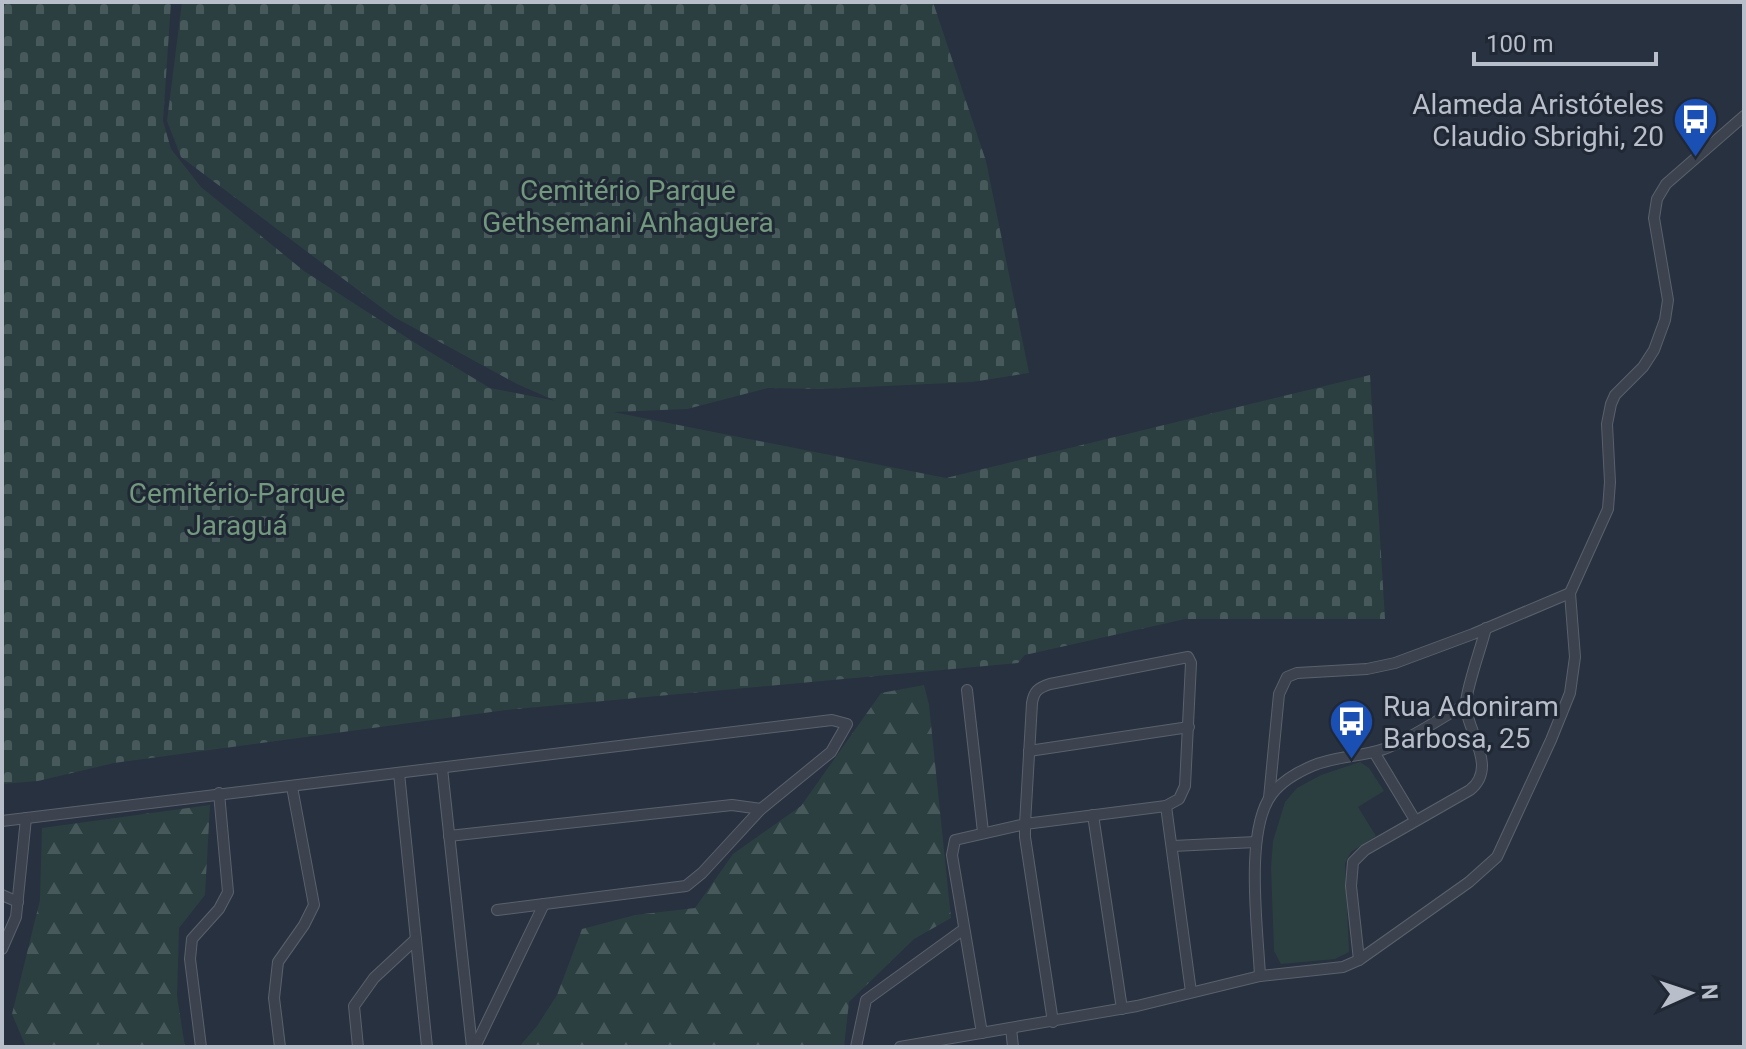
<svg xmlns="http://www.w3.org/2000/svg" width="1746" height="1049" viewBox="0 0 1746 1049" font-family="Roboto,sans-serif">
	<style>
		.forest { fill: url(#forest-firs) }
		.cemetery { fill: url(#cemetery-stones) }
		.park { fill: #2b3f41 }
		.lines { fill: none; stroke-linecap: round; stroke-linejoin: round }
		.street-casing { stroke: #5a616d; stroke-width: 12 }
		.street { stroke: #3c434f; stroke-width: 10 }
		.labels { text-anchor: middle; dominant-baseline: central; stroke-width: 6; stroke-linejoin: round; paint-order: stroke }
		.poi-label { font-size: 28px; fill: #b9bfca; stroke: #212835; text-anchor: end }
		.park-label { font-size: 28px; fill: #72997d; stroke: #212835 }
	</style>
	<defs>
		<pattern id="forest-firs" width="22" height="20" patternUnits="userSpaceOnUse" patternTransform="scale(2)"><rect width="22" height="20" fill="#2b3f41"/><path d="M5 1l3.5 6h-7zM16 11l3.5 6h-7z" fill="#48595b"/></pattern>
		<pattern id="cemetery-stones" width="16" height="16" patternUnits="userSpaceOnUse" patternTransform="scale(2)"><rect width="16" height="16" fill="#2b3f41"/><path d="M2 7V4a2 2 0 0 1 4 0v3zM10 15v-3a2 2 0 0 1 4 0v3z" fill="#48595b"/></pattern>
	</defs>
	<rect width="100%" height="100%" fill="#28313f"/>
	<g class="forest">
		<polygon points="924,685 929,705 951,918 914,939 849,1002 844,1047 519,1047 537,1026 557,995 582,929 635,915 695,908 733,854 801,806 881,693"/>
		<polygon points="210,805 205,895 179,928 177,996 185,1047 26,1047 12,1014 40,900 42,828"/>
	</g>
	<polygon class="cemetery" points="2,2 171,2 163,121 171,149 201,187 304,271 420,346 490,388 556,401 517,384 394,317 181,157 167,121 182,2 933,2 986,161 1029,373 972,382 821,389 768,388 687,409 613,412 946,478 1370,375 1385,619 1185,619 1025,655 1018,663 506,710 114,763 38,781 2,784"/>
	<polygon class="park" points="1360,762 1369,768 1384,791 1358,807 1376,836 1351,852 1345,863 1349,952 1335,959 1281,964 1274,951 1271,867 1273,841 1285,802 1297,788 1321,775"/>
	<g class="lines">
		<defs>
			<g id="street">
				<polyline points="967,690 983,832"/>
				<polyline points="1029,751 1189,727"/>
				<polyline points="1374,752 1415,820"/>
				<polyline points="442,768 472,1047"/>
				<polyline points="399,773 427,1047"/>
				<polyline points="1269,798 1279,694 1287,677 1297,673 1367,669 1395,663 1473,634 1570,593"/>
				<polyline points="1166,806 1191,992"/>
				<polyline points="1093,815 1122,1009"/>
				<polyline points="2,821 832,720 847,724 831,752 761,809 702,873 686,886 497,910"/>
				<polyline points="449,836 732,805 761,809"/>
				<polyline points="1173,846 1256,842"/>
				<polyline points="2,895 18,902"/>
				<polyline points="2,949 16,917 26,818"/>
				<path d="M1359 960 1351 886 1353 862 1365 850 1470 790C1500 766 1464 729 1466 702 1468 683 1481 648 1486 628"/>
				<path d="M1260 976C1258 931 1244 830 1272 794 1282 781 1298 772 1312 766 1335 756 1361 757 1384 749 1413 738 1438 719 1465 705"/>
				<polyline points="1011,1028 1013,1047"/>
				<path d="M982 1033 952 855 955 840 1025 824 1166 806 1179 799 1185 786 1191 663 1188 657 1050 684C1038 688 1034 691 1032 703L1025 824V837L1053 1022"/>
				<polyline points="201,1047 190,959 192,939 219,909 228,892 219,793"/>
				<polyline points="280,1047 274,998 278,962 304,925 314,905 292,787"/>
				<polyline points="358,1047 354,1006 374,978 416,939"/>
				<polyline points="475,1047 544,904"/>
				<polyline points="856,1047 866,1000 964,929"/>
				<polyline points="900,1047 1137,1006 1260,976 1343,967 1359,960 1400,931 1469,882 1497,857 1551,740 1570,693 1575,657 1570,593 1608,509 1610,482 1607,424 1611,404 1615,395 1643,367 1654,350 1665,320 1668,300 1654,218 1657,199 1666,184 1744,116"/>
			</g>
		</defs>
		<use href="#street" class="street-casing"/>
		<use href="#street" class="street"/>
	</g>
	<defs>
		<symbol id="bus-pin" viewBox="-11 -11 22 30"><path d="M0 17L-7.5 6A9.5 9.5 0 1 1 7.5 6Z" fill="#1a4fb4" stroke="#212835"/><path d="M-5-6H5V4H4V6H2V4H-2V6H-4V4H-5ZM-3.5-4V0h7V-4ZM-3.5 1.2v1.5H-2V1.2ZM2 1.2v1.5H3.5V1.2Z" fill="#fff"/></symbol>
	</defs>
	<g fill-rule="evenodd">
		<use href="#bus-pin" x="1670" y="94" width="51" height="69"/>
		<use href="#bus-pin" x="1326" y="696" width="51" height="69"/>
	</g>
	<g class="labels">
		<g class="poi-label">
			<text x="1664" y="104">Alameda Aristóteles<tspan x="1664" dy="32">Claudio Sbrighi, 20</tspan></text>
			<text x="1383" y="706" text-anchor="start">Rua Adoniram<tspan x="1383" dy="32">Barbosa, 25</tspan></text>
		</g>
		<g class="park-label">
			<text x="628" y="190">Cemitério Parque<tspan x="628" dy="32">Gethsemani Anhaguera</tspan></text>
			<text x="237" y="493">Cemitério-Parque<tspan x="237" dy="32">Jaraguá</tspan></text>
		</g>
	</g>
	<rect width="1746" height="1049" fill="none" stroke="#b9bfca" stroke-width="8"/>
	<g transform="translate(1690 993) rotate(87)" stroke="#212835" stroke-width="6" paint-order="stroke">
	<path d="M0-6L14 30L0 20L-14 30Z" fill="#b9bfca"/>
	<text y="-12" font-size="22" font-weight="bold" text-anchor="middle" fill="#b9bfca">N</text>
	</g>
	<path d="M1474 52v12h182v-12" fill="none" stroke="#b9bfca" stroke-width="4"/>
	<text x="1486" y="52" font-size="24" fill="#b9bfca" stroke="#212835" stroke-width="6" paint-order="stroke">100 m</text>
</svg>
